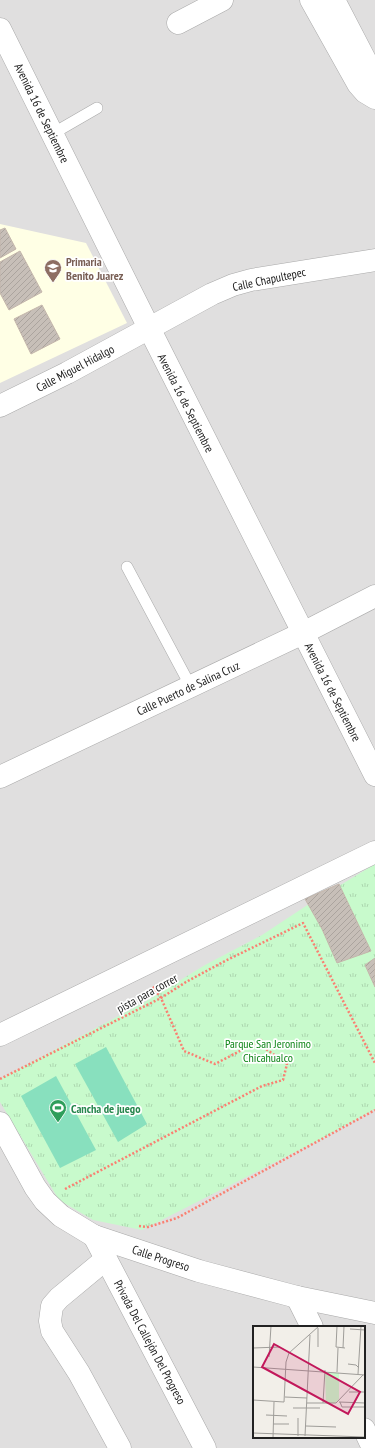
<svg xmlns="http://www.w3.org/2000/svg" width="375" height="1448" viewBox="0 0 375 1448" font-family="'PT Sans Narrow',sans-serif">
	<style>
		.residential { fill: #e0dfdf; fill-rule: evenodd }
		.education { fill: #ffffe5 }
		.park { fill: url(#park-tufts) }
		.pitch { fill: #88e0be }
		.building { fill: url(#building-hatch); stroke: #c4b6ab }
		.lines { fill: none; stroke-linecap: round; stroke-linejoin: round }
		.service-casing { stroke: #a9a9a9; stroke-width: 12 }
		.minor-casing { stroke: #a9a9a9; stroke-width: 23 }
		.path { stroke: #fa8072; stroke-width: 2.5; stroke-dasharray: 2 2; stroke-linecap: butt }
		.service { stroke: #fff; stroke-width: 11 }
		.minor { stroke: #fff; stroke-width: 22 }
		.labels { text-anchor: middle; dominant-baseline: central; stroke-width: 3.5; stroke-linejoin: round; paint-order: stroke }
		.street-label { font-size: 12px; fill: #222; stroke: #fff }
		.education-label { font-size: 12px; font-weight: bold; fill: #785e54; stroke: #fff; text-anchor: start }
		.park-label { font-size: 12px; fill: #0c8416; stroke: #fff }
		.leisure-label { font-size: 12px; font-weight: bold; fill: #27864d; stroke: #fff; text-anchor: start }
		.inset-road { fill: none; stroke: #9f9d99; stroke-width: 1 }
		.view { fill: #c2185b; fill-opacity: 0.15; stroke: #c2185b; stroke-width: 2 }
		.inset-edge { fill: none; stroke: #222; stroke-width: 2 }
	</style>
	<defs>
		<pattern id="park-tufts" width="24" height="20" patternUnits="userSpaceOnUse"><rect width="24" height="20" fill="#c8facc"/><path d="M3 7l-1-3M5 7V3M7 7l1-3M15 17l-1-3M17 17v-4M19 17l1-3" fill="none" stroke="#acd6af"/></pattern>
		<pattern id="building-hatch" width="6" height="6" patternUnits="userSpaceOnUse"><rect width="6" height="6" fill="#c7bfb8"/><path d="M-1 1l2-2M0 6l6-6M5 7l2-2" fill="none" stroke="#aba49e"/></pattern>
	</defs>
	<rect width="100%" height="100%" fill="#f2efe9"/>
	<path class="residential" d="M0 0H375V1448H0ZM254 1327H364V1437H254Z"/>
	<polygon class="education" points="0,224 86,243 127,323 0,383"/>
	<polygon class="park" points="375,864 375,1109 317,1141 142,1230 93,1220 59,1200 0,1102 0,1079 145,1002 205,965 262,935 306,906"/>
	<g class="pitch">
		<polygon points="106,1047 147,1124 118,1142 75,1064"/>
		<polygon points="56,1076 96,1150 60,1168 21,1096"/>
	</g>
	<g class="building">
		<polygon points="5,228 16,249 0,258 0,230"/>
		<polygon points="20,251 42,292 9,310 0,293 0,262"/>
		<polygon points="42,305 60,339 31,354 14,319"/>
		<polygon points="339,884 371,951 337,963 322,929 305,899"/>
		<polygon points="375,958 375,987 365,965"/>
	</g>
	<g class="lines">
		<defs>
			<g id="service">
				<polyline points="52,134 97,108"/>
				<polyline points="127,567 191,687"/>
			</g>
			<g id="minor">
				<polyline points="311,0 358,84 365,92 375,98"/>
				<polyline points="334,0 375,79"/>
				<polyline points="178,23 222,0"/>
				<polyline points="0,29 149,328 375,775"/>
				<polyline points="0,406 67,373 212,294 233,285 251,280 375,260"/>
				<polyline points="0,777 303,633 375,596"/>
				<polyline points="0,1035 375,852"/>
				<polyline points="0,1123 35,1187 45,1201 61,1216 94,1236 199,1271 297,1297 375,1313"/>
				<polyline points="94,1236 205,1448"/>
				<polyline points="106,1259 59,1298 52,1306 50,1321 52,1331 79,1373 120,1448"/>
				<polyline points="297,1297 312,1327"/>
				<polyline points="364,1429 373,1448"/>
			</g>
		</defs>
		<use href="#service" class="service-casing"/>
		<use href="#minor" class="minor-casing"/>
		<g class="path">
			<polyline points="0,1079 161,998 186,982 225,961 303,923 375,1063"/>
			<polyline points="65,1189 262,1086 283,1080 287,1064 266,1049 261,1040 215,1064 184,1051 161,998 152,986"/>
			<polyline points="139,1226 148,1227 177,1218 375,1110"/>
		</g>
		<use href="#service" class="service"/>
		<use href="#minor" class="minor"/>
	</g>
	<defs>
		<symbol id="school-pin" viewBox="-11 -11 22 30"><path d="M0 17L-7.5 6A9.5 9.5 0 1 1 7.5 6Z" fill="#8d6e63" stroke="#fff"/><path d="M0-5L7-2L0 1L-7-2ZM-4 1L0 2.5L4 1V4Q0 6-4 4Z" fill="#fff"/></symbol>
		<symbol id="stadium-pin" viewBox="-11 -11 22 30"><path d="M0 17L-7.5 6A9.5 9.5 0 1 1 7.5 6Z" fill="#2e9e5b" stroke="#fff"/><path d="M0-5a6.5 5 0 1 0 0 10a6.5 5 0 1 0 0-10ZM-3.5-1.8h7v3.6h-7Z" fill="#fff"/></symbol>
	</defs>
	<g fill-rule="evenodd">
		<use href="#school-pin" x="43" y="258" width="20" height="27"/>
		<use href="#stadium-pin" x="48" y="1098" width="20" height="27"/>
	</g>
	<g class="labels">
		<g class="street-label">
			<text transform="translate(42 113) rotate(64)">Avenida 16 de Septiembre</text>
			<text transform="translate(269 279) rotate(-12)">Calle Chapultepec</text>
			<text transform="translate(75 368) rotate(-28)">Calle Miguel Hidalgo</text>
			<text transform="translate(186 403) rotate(63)">Avenida 16 de Septiembre</text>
			<text transform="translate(188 688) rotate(-25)">Calle Puerto de Salina Cruz</text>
			<text transform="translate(333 692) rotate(63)">Avenida 16 de Septiembre</text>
			<text transform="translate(147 993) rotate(-29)">pista para correr</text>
			<text transform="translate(161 1258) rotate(18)">Calle Progreso</text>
			<text transform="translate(150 1342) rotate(62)">Privada Del Callejón Del Progreso</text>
		</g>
		<g class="education-label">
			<text x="66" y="261">Primaria<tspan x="66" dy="14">Benito Juarez</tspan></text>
		</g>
		<g class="park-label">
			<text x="268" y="1043">Parque San Jeronimo<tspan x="268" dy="14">Chicahualco</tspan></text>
		</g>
		<g class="leisure-label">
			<text x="71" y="1108">Cancha de juego</text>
		</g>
	</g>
	<g transform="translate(253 1326)">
		<rect width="112" height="112" fill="#f2efe9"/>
		<path d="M72 46 86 47V73L82 77H73Z" fill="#c8facc"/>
		<path class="inset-road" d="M84 0 83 21 92 22M97 3 112 4M65 21V2M0 22 27 21M90 22 91 0M16 31 18 0M95 38 103 39 106 42M0 41 112 49M84 46 85 22M105 48 108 0M96 66H112M32 71 54 72M0 74 31 76 33 36 36 27 66 0M86 76 112 77M87 76 89 81H112M54 77H83L110 49M70 77 72 44M40 82H67M13 89 34 90M20 98H36M53 100 83 101M0 107 112 111M45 110V92M52 110 57 9M20 112 21 76"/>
		<path class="view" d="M21 18 107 66 95 88 9 41Z"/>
		<rect width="112" height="112" class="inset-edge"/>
	</g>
</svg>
